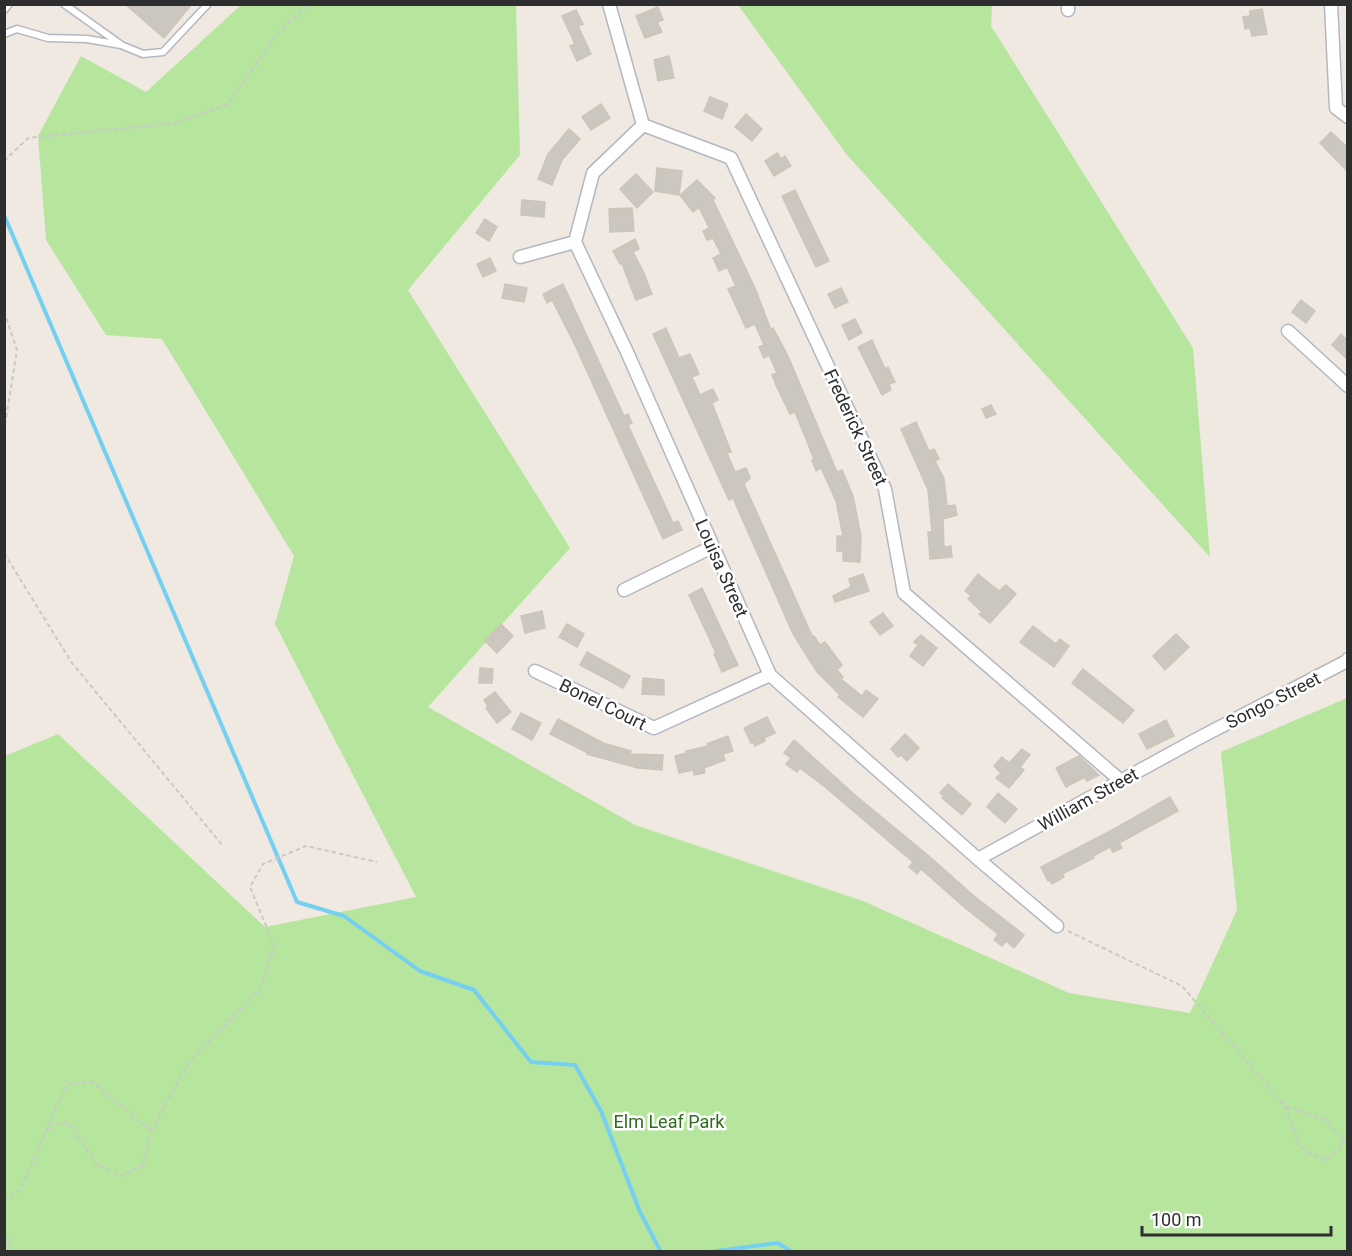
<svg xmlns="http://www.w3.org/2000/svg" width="1352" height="1256" viewBox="0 0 1352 1256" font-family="Roboto,sans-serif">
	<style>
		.green { fill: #b6e59e }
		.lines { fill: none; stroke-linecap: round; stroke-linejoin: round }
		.stream { stroke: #75cff0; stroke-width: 4 }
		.building { fill: #cbc7bf; stroke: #cbc5ba; stroke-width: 1.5 }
		.lane-casing { stroke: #b4b7c1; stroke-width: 9 }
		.street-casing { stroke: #b4b7c1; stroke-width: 15 }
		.path { stroke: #c9c9c9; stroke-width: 2; stroke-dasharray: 4.5 3; stroke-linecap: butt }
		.lane { stroke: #fff; stroke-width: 6 }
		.street { stroke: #fff; stroke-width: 12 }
		.labels { text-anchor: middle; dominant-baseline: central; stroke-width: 5; stroke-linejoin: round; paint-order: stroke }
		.street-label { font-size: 18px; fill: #2e2e2e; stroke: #fff }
		.park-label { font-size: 18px; fill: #2c6e1b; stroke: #fff }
	</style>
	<rect width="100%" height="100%" fill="#efe9e1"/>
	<g class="green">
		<polygon points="241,5 516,5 520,155 408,290 570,548 428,707 635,825 863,901 1069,993 1190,1013 1237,910 1221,752 1347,698 1347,1251 5,1252 5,756 58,734 265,927 416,897 275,624 294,556 162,339 106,335 46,240 38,136 81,56 146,92"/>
		<polygon points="738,5 992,5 991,26 1193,348 1210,557 847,155"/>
	</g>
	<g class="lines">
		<g class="stream">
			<polyline points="4,215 297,902 344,916 420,971 474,990 531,1062 575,1065 601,1111 640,1212 661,1252"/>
			<polyline points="708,1252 778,1243 792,1252"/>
		</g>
	</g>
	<g class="building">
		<polygon points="125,4 192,4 164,38"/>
		<polygon points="658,7 663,20 657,22 662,32 645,38 636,16"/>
		<polygon points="1262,9 1267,34 1252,36 1250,28 1245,29 1243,17 1250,16 1250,11"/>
		<polygon points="576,10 583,24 578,26 591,54 577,61 570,46 575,44 562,16"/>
		<polygon points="669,56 674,78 658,81 654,60"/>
		<polygon points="710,97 728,104 722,119 704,111"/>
		<polygon points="601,104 610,118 591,130 582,117"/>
		<polygon points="746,114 762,129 752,141 735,127"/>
		<polygon points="569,129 580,139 562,160 552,185 538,179 548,154"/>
		<polygon points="1331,132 1347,147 1347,171 1320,143"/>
		<polygon points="777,153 781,159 785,156 791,166 774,176 765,161"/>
		<polygon points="657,168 682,171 679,195 655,191"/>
		<polygon points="636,174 653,192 637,208 620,189"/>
		<polygon points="697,180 715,198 713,200 755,288 771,330 773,328 788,356 837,472 842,470 853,496 861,536 860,562 843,561 843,551 837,551 837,536 843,536 836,501 821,468 816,471 812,460 814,459 795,412 790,414 776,385 772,375 777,373 769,355 764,358 759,347 764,345 755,324 746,328 728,289 736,286 727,267 719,271 713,258 721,254 713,238 707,240 703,231 709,228 699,207 693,212 680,195"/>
		<polygon points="795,190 829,261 816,267 782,196"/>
		<polygon points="522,200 545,202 544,217 521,215"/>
		<polygon points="632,208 634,231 610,232 609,209"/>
		<polygon points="485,219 497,227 489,241 476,233"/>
		<polygon points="635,239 639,249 633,252 643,271 652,294 636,300 622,264 620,264 613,251"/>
		<polygon points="490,258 496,271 483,277 477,264"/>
		<polygon points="505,284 527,288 524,302 502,298"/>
		<polygon points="563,284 624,416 628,414 632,423 628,425 673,523 678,521 682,530 663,539 575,345 552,300 547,303 543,294"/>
		<polygon points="841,288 848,302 835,308 828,294"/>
		<polygon points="1301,300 1315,311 1306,323 1292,312"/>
		<polygon points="855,319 862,333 849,340 842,325"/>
		<polygon points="666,328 679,358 690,354 699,374 692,377 700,395 713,389 718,400 712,403 731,452 727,453 735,472 746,468 750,478 744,484 813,638 814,636 820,645 825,642 842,665 837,670 843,677 841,679 862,696 866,690 878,699 863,717 838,697 840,695 817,672 793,634 733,498 729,500 653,334"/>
		<polygon points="1341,334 1347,340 1347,359 1332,345"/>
		<polygon points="872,340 885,369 888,367 895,382 889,384 891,390 882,395 858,347"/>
		<polygon points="991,405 996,414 986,418 982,409"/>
		<polygon points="916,422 929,451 934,449 939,459 935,461 944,479 947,506 955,505 957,515 943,519 944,547 951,546 952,557 930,559 928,532 932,532 928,490 901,429"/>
		<polygon points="863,574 869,591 835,602 833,596 851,587 849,579"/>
		<polygon points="978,574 999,591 1006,585 1016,594 990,623 979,614 982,612 968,599 971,596 965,591"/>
		<polygon points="702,588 738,665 722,672 714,654 716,653 689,595"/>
		<polygon points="542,611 545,628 525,633 521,616"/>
		<polygon points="883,613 893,626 880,635 870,622"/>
		<polygon points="501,624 513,636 497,653 485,641"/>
		<polygon points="567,624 584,634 577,647 559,637"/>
		<polygon points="1033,626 1056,644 1060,639 1069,646 1054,667 1020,642"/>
		<polygon points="1176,634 1189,647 1165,670 1153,656"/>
		<polygon points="921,635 937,648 923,666 910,656 918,645 914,642"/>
		<polygon points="587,652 630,676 623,688 580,665"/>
		<polygon points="480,668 493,669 492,683 479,683"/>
		<polygon points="1083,669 1134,710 1123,723 1072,683"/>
		<polygon points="643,678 664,680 664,695 642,694"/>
		<polygon points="495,692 511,712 497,723 486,708 488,706 484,700"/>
		<polygon points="521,713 541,723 532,740 512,729"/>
		<polygon points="767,717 775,733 764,738 765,741 755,746 753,742 751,743 744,728"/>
		<polygon points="558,719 603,743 631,751 630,754 663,755 662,770 638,768 587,754 588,753 550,734"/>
		<polygon points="1166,720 1174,736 1147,749 1139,734"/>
		<polygon points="905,734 919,748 907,761 901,755 898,757 891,749"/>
		<polygon points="728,736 733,751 723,754 725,760 704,768 705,773 694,775 693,770 679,773 675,756 687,753 686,751 708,746 707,744"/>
		<polygon points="794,740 855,795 930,857 974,896 1024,935 1014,948 1006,941 1002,946 994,940 998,934 964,907 921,869 917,874 909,867 913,862 825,787 800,768 797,772 786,764 791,758 784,753"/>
		<polygon points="1022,749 1030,755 1020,767 1024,770 1009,788 996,778 1001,773 994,766 1002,757 1009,763"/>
		<polygon points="1079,756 1099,775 1087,781 1085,777 1066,787 1056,768"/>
		<polygon points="948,784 971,804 962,815 942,798 944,796 940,793"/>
		<polygon points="998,793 1017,809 1005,823 987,807"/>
		<polygon points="1170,797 1178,811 1119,843 1122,848 1113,852 1110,847 1093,856 1094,858 1062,874 1064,877 1052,884 1050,880 1048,881 1041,867 1116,828"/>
	</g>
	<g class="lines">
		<defs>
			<g id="lane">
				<polyline points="64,4 120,44"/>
				<polyline points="4,10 9,4"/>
				<polyline points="4,34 17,29 48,38 87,39 121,45 143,54 163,52 208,4"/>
			</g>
			<g id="street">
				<polyline points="609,4 643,125"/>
				<polyline points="1068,4 1068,10"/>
				<polyline points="1331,4 1336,108 1348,117"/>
				<polyline points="643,125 593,173 575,242 627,352 770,675 978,859 1057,926"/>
				<polyline points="643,125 731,158 885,489 904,593 1121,781"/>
				<polyline points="520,257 575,242"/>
				<polyline points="1288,331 1348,386"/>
				<polyline points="624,590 712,547"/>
				<polyline points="535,671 654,728 770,675"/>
				<polyline points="978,859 1197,739 1347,661 1348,659"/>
			</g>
		</defs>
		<use href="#lane" class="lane-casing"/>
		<use href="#street" class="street-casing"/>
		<g class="path">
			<polyline points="4,161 28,138 175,123 228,104 281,29 310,4"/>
			<polyline points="4,311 17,350 4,431"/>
			<polyline points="4,553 72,663 223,846"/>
			<polyline points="1068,931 1182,986 1285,1106 1300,1147 1326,1161 1344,1141 1325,1120 1285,1106"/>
			<polyline points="48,1129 62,1122 71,1126 96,1164 122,1176 143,1165 151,1131 189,1062 262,987 274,945 250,887 263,864 306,846 377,862"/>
			<polyline points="4,1200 20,1190 67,1084 93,1082 151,1131"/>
			<polyline points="4,1230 12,1252"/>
		</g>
		<use href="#lane" class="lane"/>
		<use href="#street" class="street"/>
	</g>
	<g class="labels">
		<g class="street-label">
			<text transform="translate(856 427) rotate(65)">Frederick Street</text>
			<text transform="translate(722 568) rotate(66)">Louisa Street</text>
			<text transform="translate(1273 700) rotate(-27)">Songo Street</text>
			<text transform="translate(603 704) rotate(26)">Bonel Court</text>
			<text transform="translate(1088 799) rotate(-29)">William Street</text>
		</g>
		<g class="park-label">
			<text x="669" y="1121">Elm Leaf Park</text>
		</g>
	</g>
	<rect width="1352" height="1256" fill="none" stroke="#2e2e2e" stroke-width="12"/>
	<path d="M1142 1226v9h189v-9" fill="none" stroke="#2e2e2e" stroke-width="3"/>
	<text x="1151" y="1226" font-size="18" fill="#2e2e2e" stroke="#ffffff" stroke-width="4.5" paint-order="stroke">100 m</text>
</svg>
